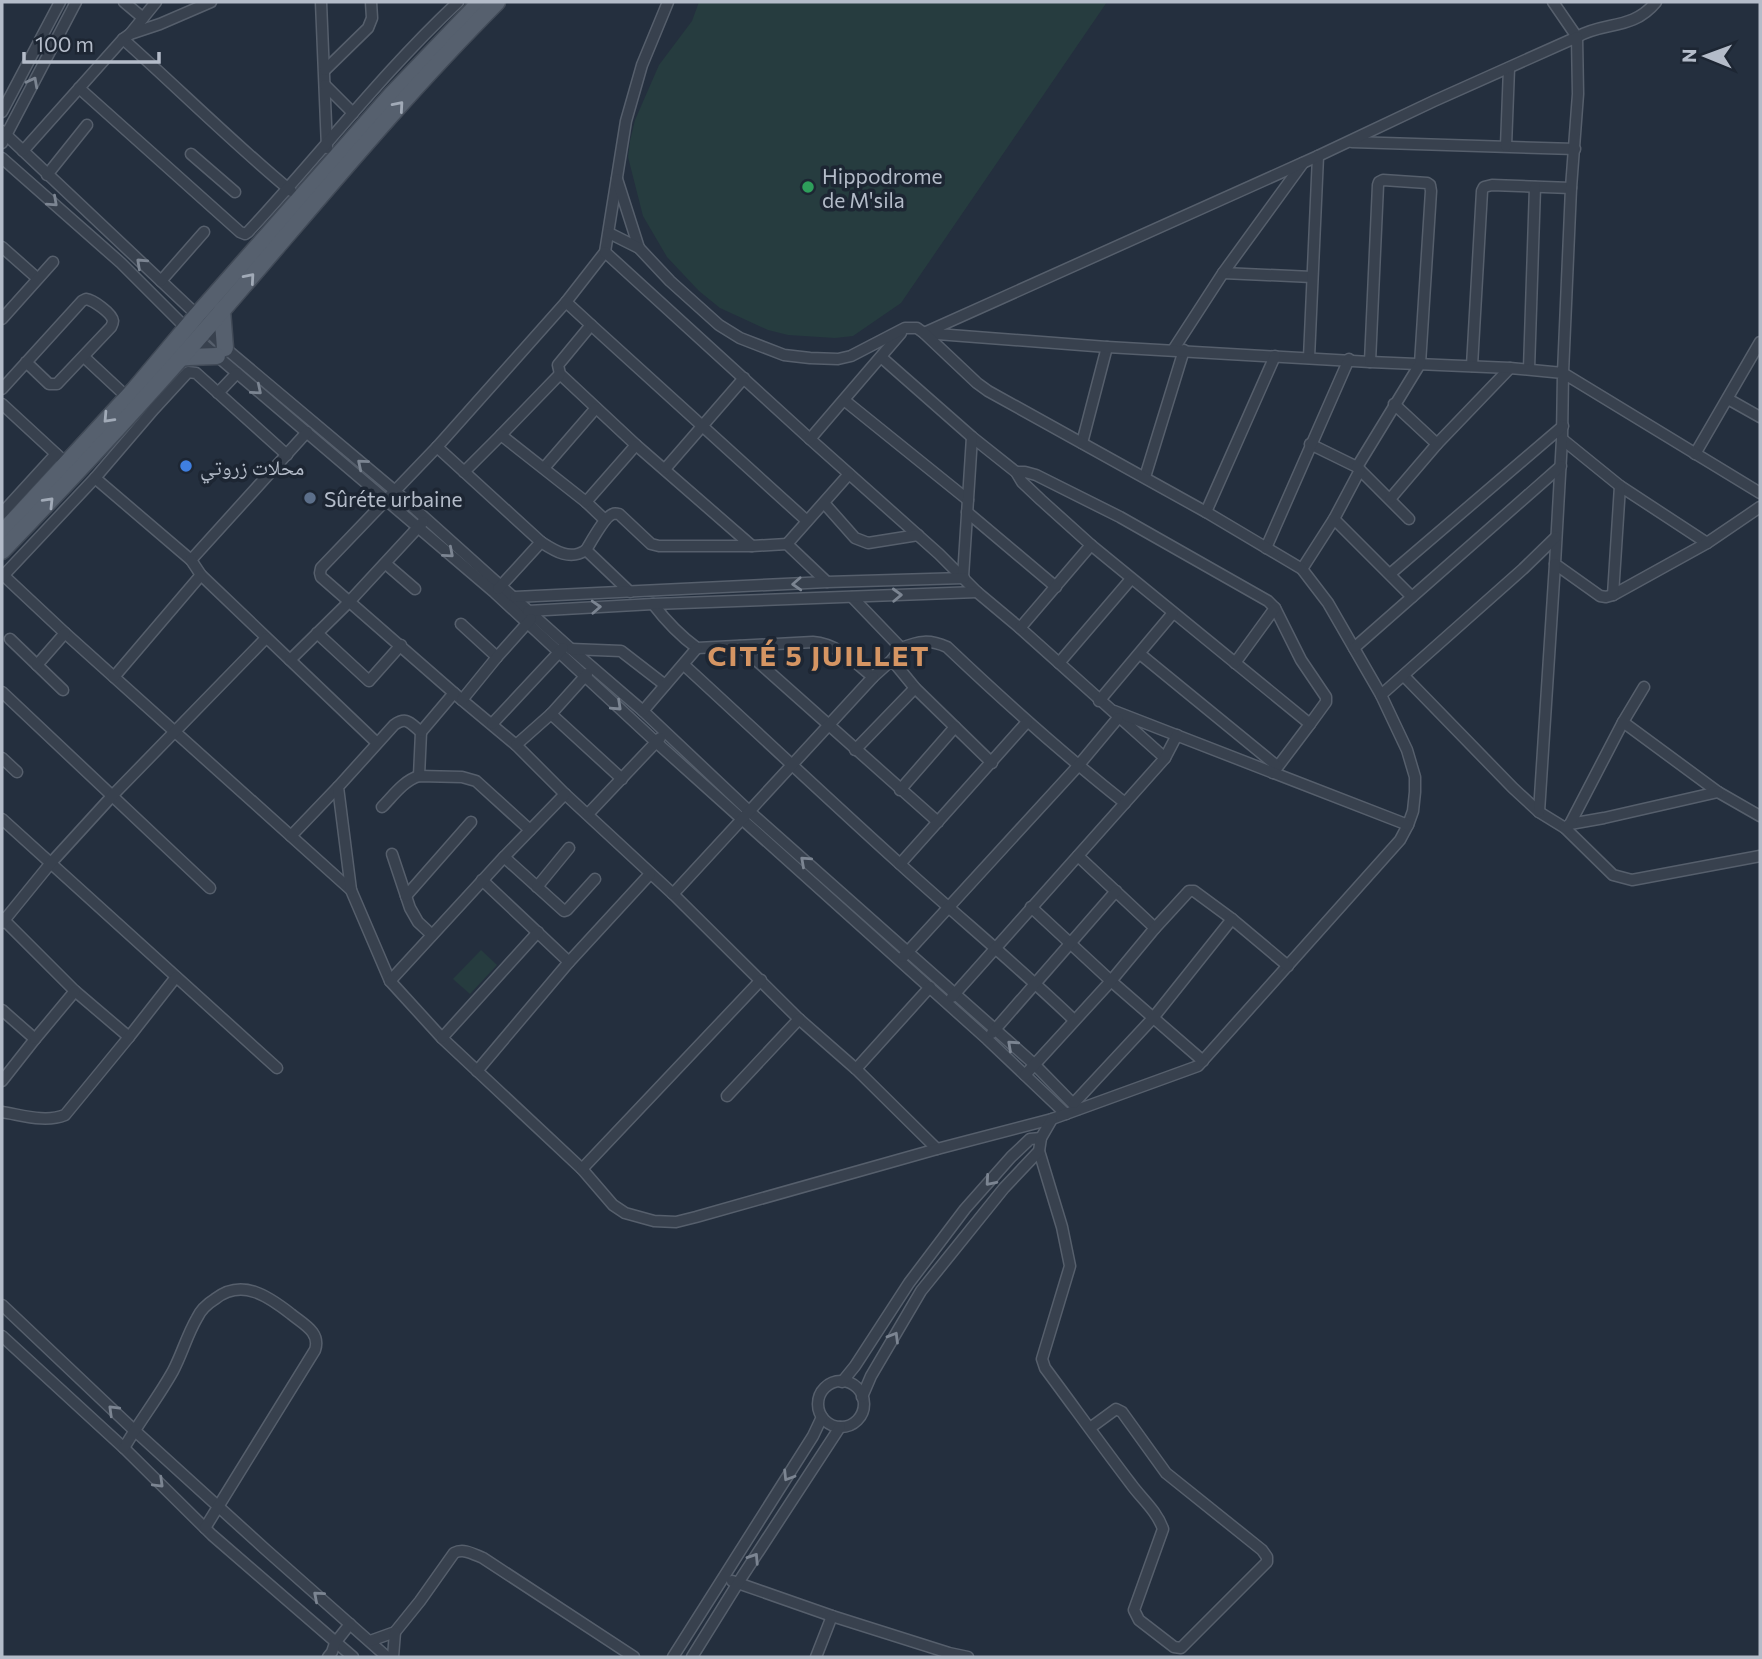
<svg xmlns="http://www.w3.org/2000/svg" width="1762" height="1659" viewBox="0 0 1762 1659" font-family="Commissioner,'Noto Naskh Arabic',sans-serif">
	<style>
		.green { fill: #263c3f }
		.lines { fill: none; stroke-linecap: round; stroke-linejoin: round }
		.street-casing { stroke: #565f6c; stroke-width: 13 }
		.primary-casing { stroke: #414a57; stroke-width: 19 }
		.street { stroke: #38414e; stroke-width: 10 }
		.primary { stroke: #56606e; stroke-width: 16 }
		.oneway { stroke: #7c8592 }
		.oneway2 { stroke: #a1aab7 }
		.leisure-dot { fill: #2e9e5b; stroke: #1d2633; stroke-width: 2.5 }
		.shop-dot { fill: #3f7fe0; stroke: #1d2633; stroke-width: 2.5 }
		.service-dot { fill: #5c6f8a; stroke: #1d2633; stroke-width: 2.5 }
		.labels { text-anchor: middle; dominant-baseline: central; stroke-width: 7; stroke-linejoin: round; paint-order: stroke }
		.poi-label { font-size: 21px; fill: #b4bcc9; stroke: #1d2633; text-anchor: start }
		.district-label { font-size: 28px; font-weight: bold; letter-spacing: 2px; fill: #d59563; stroke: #1d2633 }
	</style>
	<rect width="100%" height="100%" fill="#242f3e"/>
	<g class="green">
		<polygon points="699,2 1107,2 901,303 853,336 835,338 788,335 768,330 720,308 699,291 667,257 643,216 628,157 630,141 635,120 659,65 692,21"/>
		<polygon points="481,950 497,965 470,994 453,979"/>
	</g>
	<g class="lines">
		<defs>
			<g id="street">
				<polyline points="124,2 143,18"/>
				<polyline points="321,2 327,148"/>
				<polyline points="668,2 642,65 626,121 605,252 566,302 437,447 321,568 320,573 321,577 462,700 516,745 565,794 673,894 799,1019 856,1069 937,1149"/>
				<path d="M1553 2 1577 37C1604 21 1632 31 1656 2"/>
				<polyline points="130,34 160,24 211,2"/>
				<path d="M123 39C179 89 233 143 291 191"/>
				<polyline points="325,70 368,28 372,18 371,2"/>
				<polyline points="325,85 353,113"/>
				<path d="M79 88 240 232 245 234 248 232C319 156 382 73 458 2"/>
				<polyline points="2,112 60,2"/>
				<polyline points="2,131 197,315 206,329 225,348 395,491 571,649 643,711 750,812 1034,1064 1078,1109"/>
				<polyline points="1352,142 1575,149"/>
				<polyline points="2,143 76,2"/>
				<polyline points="1506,146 1509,68"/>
				<polyline points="23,151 123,39 130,34 156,2"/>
				<polyline points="191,154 235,192"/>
				<polyline points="2,158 121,263 197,339 494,592 656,742 987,1039 1066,1114"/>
				<polyline points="47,175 87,125"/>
				<polyline points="617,179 639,248"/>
				<polyline points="2,247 37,278"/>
				<polyline points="605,252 810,439 939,554 977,592 1020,628 1165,758"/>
				<polyline points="1223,273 1312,277"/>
				<polyline points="161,281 204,232"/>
				<polyline points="566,302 591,325 558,365 560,374 636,445 752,546"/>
				<polyline points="2,319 53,262"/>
				<polyline points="591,325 807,521"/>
				<polyline points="1173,350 1223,273 1303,163"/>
				<polyline points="84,357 127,397"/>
				<polyline points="881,357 972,437 1016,472 1022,482 1041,500 1091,545 1310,724 1273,773"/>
				<polyline points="1309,358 1318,156"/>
				<polyline points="1472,366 1482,191 1484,187 1492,185 1571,188"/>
				<polyline points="1529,369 1535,187"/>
				<path d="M2 389 82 301 86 299C93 300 112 313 113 321 113 323 112 325 111 327L57 384H49L26 362"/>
				<polyline points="218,393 237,373"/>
				<polyline points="1728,399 1760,417"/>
				<polyline points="844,400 968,500"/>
				<polyline points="2,404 66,463"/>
				<polyline points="1394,404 1437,444 1510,368"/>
				<polyline points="501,435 560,374"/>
				<polyline points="810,439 901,333"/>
				<polyline points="1562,439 1620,486 1707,543"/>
				<polyline points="1082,443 1107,347"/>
				<polyline points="1310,444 1357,467"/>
				<polyline points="437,447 541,542"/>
				<polyline points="1695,454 1760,342"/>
				<polyline points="544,468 596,408"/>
				<polyline points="665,469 744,378"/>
				<polyline points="1360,470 1409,519"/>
				<polyline points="464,472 501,435 586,502 605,520"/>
				<polyline points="1016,472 1025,472 1036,475 1120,517 1268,601 1275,608 1301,660 1326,697 1326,702 1310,724"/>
				<polyline points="1145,477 1184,350"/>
				<polyline points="95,478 191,560 307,432"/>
				<polyline points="1760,493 1563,373 1510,368 1370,362 1107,347 924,333 1318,156 1434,101 1577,37 1578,94 1571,188 1563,373 1562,439 1555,564 1600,596 1606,597 1613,595 1707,543 1760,507"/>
				<polyline points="1390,499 1437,444"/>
				<polyline points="586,502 636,445"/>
				<polyline points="824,503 855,538 868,543 918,535"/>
				<polyline points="967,512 1056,587"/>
				<polyline points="1206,512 1275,356"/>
				<polyline points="2,513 56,454"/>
				<polyline points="1334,519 1412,597"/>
				<polyline points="787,544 849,474"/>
				<polyline points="1266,548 1349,359"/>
				<path d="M586 550C591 542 605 516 613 514 615 513 617 514 619 514L651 544 659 546H752L787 544 827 582"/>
				<polyline points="191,560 201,575 290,660"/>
				<polyline points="386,564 415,589"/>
				<polyline points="1302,569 1334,519 1360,470 1357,467 1420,364 1431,191 1430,185 1427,183 1383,180 1379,182 1378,185 1370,362"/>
				<polyline points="2,574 65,633 351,890 390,981 442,1038 582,1169 613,1205 625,1213 654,1221 676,1222 696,1217 937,1149 1052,1119 1198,1066 1400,840 1408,825 1413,811 1415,792 1415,777 1407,750 1381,695 1328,603 1302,569 1206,512 988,391 977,383 924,333 917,328 905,328 851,356 838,359 810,358 784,355 740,338 719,325 670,281 639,248 609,233"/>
				<polyline points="1390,574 1563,426"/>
				<polyline points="2,577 95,478 154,409 188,372 196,373 287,455"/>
				<polyline points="963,577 972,437"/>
				<path d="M498 589 541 542C555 551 570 561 586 550L630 592"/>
				<polyline points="1613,595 1620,486"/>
				<polyline points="515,597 827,582 964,578"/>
				<path d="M653 604C666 621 679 635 697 648L813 642C838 644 854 662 873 677L892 660 901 648 852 597"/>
				<polyline points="528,611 653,604 977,592"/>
				<polyline points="461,624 497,657"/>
				<polyline points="1020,628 1091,545"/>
				<polyline points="317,633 369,681 401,645"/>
				<polyline points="10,639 63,690"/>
				<polyline points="740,646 938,822"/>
				<path d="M901 648C919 641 929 639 947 647 1005 702 1063 754 1125 803"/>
				<polyline points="1354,648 1561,466"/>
				<polyline points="571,649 621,651 665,685"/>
				<polyline points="1140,654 1277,766"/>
				<polyline points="892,660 915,688 992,763"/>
				<polyline points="1059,663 1131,579"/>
				<polyline points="1235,663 1275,608"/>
				<polyline points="37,665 65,633"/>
				<path d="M684 665C756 731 827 798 900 864 957 916 1018 966 1074 1020"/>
				<polyline points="1404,676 1513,788 1539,812 1565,828 1613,875 1632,880 1760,856"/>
				<polyline points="114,677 201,575"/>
				<polyline points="2,692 210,888"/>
				<polyline points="1381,695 1523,569 1556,537"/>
				<polyline points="462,700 497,657 531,619"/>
				<polyline points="1099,701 1173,613"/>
				<polyline points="643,711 697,648"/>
				<polyline points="1114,711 1408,825"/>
				<polyline points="551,714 622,779"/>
				<polyline points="1623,722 1718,792 1760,816"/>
				<polyline points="492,724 563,648"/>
				<polyline points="377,743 290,660 349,602 423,522"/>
				<polyline points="516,745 551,714 587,674"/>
				<polyline points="855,750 915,688"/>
				<polyline points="2,758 17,772"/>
				<polyline points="419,776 421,732"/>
				<polyline points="900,790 955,727"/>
				<path d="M382 807C393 796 403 781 419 776L462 777 476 781 530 830"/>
				<polyline points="1539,812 1555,564"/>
				<polyline points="588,814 660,738"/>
				<polyline points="2,819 277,1068"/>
				<polyline points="1570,824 1604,818 1718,792"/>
				<polyline points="1565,828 1570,824 1623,722 1644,687"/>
				<polyline points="291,836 338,787"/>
				<polyline points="392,854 410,908 418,922 432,935"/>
				<polyline points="1078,856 1155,928"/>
				<polyline points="504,857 564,911 567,910 595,879"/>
				<polyline points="900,864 1027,722"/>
				<polyline points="482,880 569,962"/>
				<polyline points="537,887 569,848"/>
				<path d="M351 890 338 787 394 725C407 716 410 723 421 732L454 693"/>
				<polyline points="673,894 873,677"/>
				<polyline points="406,896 471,822"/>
				<polyline points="1031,907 1111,981 1203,1061"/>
				<polyline points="2,918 75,991 129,1037"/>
				<polyline points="2,923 50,864 113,795 266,638"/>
				<polyline points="903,957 1078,766 1118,718"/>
				<polyline points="390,981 504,857 565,794"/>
				<polyline points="952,997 1165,758 1177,735"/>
				<polyline points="2,1010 35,1039 2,1081"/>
				<polyline points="992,1033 1116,891"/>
				<polyline points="442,1038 538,932"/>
				<polyline points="35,1039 75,991"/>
				<polyline points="856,1069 930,987"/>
				<polyline points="477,1071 569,962 650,874"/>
				<polyline points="1025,1075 1111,981 1155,928 1189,891 1194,891 1232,919 1288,966"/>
				<polyline points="727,1096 799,1019"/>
				<polyline points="1074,1103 1153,1018 1232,919"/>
				<path d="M2 1112C22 1115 45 1123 65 1115L129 1037 176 977"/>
				<path d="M1039 1151 1062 1227 1070 1266 1042 1359 1045 1368C1074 1407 1102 1446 1131 1484 1141 1498 1157 1511 1163 1529L1134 1610 1139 1620 1174 1647 1181 1648 1267 1562V1557L1262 1550 1166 1473 1122 1412 1116 1409 1090 1428"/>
				<polyline points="582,1169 761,980"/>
				<polyline points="2,1305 134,1430 265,1549 387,1657"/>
				<polyline points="2,1336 124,1448 212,1535 353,1657"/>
				<circle cx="841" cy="1404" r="23"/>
				<polyline points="842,1382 855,1366 909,1283 965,1209 1011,1157 1030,1139 1041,1138"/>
				<polyline points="862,1397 871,1376 921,1291 1004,1188 1039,1151 1041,1138 1052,1119"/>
				<path d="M124 1448C139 1422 158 1398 173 1371 182 1354 187 1335 197 1318 201 1309 207 1304 215 1299 242 1278 268 1296 291 1314 303 1324 321 1332 315 1350L205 1528"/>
				<polyline points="732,1581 832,1616 949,1653 968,1657"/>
				<path d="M370 1641 395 1632 420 1601 454 1553C464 1548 473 1554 483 1558L634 1657"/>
				<polyline points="328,1657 332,1652 335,1643 350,1624"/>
				<polyline points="393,1657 395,1632"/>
				<polyline points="673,1657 813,1436 822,1417"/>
				<polyline points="692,1657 738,1583 840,1427"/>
				<polyline points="816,1657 832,1616"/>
			</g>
			<g id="primary">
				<polyline points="222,310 225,348"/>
				<polyline points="179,358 189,357 217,356"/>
				<polyline points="2,533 134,390 197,315 391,95 480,2"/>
				<path d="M2 551C74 476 146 399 214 320 307 213 397 102 497 2"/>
			</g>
		</defs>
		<use href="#street" class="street-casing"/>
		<use href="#primary" class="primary-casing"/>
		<use href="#street" class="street"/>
		<use href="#primary" class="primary"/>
	</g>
	<defs><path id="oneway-chevron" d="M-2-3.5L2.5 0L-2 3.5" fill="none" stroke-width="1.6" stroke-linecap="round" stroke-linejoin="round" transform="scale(1.75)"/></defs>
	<g class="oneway">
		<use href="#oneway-chevron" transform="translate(33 82) rotate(-62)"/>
		<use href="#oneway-chevron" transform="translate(53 202) rotate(42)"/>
		<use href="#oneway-chevron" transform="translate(141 263) rotate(-137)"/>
		<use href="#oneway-chevron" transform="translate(257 390) rotate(40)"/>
		<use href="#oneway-chevron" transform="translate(362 464) rotate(-140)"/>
		<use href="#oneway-chevron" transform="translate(449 553) rotate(41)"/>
		<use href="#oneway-chevron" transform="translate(797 584) rotate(177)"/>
		<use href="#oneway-chevron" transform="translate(897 595) rotate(-2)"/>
		<use href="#oneway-chevron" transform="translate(596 607) rotate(-3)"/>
		<use href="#oneway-chevron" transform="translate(617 706) rotate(43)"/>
		<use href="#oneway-chevron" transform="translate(805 861) rotate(-138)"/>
		<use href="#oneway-chevron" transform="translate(1012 1045) rotate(-138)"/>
		<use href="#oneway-chevron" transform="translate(990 1181) rotate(131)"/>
		<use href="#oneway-chevron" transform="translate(894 1337) rotate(-59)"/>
		<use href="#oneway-chevron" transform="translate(113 1410) rotate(-136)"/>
		<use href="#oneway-chevron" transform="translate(788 1476) rotate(122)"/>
		<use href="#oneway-chevron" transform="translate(159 1483) rotate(44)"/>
		<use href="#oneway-chevron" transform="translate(754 1558) rotate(-57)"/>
		<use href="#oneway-chevron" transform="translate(318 1596) rotate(-139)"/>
	</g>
	<g class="oneway2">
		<use href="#oneway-chevron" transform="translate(399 106) rotate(-49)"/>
		<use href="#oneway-chevron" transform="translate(250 278) rotate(-49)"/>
		<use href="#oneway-chevron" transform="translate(108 418) rotate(133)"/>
		<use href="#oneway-chevron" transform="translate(49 502) rotate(-46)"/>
	</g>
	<circle class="leisure-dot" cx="808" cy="187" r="7"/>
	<circle class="shop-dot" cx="186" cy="466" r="7"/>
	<circle class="service-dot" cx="310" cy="498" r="7"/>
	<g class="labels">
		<g class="poi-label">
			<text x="822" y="175">Hippodrome<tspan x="822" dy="24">de M'sila</tspan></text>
			<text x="200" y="466">محلات زروتي</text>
			<text x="324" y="498">Sûréte urbaine</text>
		</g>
		<g class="district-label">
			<text x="819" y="655">CITÉ 5 JUILLET</text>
		</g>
	</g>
	<rect width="1762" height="1659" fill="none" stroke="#b4bcc9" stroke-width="7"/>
	<g transform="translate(1706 56) rotate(271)" stroke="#1d2633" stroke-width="5" paint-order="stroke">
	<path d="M0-5L12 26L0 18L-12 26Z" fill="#b4bcc9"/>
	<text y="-10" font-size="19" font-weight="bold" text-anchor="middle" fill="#b4bcc9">N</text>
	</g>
	<path d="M24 52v10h135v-10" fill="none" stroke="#b4bcc9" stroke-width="3.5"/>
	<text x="35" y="52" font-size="21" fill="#b4bcc9" stroke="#1d2633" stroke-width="5" paint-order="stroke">100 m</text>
</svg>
